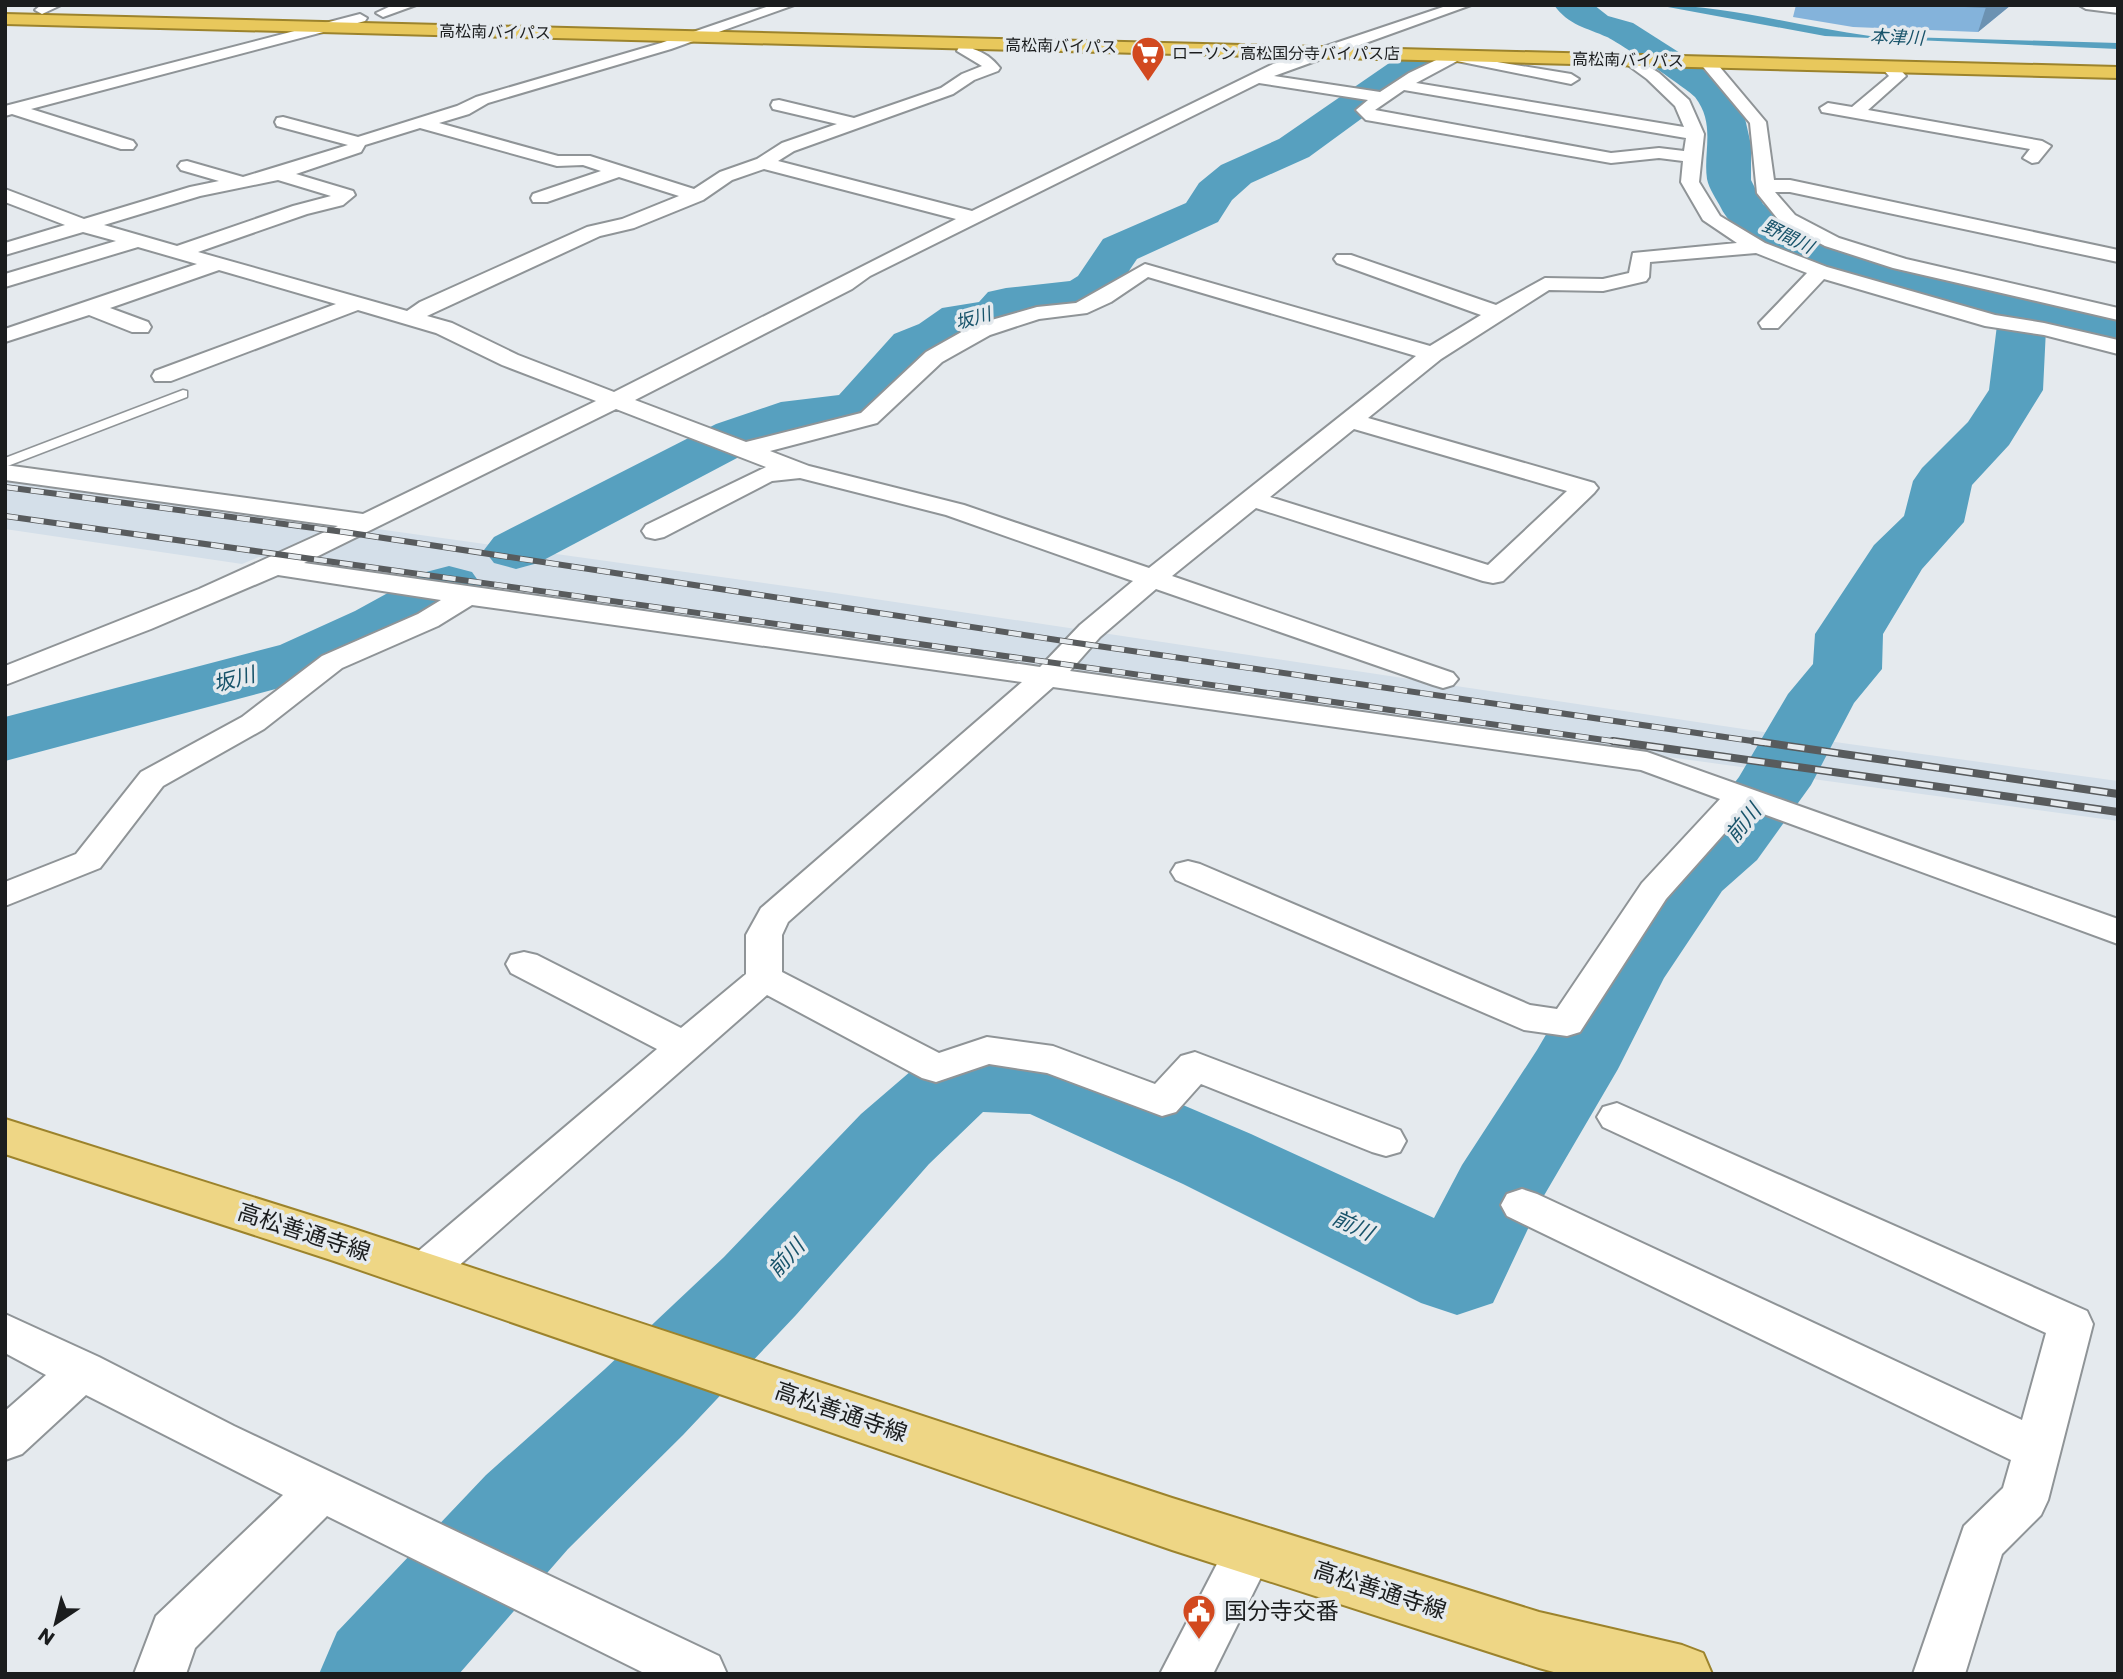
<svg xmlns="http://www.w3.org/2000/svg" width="2123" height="1679" viewBox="0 0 2123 1679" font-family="Poppins,'Noto Sans JP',sans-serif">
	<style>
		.built { fill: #d4dfe9 }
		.water { fill: #57a0bf }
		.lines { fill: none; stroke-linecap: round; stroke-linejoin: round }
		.river { fill: #57a0bf; fill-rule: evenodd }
		.service-casing { stroke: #8f9497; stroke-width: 3 }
		.minor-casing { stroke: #8f9497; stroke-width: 4 }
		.primary-casing { stroke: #9c832c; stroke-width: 4 }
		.trunk-casing { stroke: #9c832c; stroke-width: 4 }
		.service { fill: #fff; fill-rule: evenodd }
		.minor { fill: #fff; fill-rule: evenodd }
		.primary { fill: #eed685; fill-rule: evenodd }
		.trunk { fill: #e8c85c; fill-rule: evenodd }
		.rail-far1-casing { stroke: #585b5d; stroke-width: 6 }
		.rail-casing { stroke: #585b5d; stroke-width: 8 }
		.rail-far1 { stroke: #e5eaee; stroke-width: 4.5; stroke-dasharray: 13; stroke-linecap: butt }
		.rail { stroke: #e5eaee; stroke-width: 5; stroke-dasharray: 17; stroke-linecap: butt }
		.wall { fill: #84b3db }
		.shaded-wall { fill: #6c92b2 }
		.building { fill: #9ad0ff; stroke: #6c92b2; stroke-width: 2 }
		.labels { text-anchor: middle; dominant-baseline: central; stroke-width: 7; stroke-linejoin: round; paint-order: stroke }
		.far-street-label { font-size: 16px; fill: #1b1d1e; stroke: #e5eaee }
		.far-poi-label { font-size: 16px; fill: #1b1d1e; stroke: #e5eaee; text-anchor: start }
		.far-water-label { font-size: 18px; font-style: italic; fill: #18536a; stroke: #e5eaee }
		.water-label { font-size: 21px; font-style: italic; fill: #18536a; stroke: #e5eaee }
		.near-street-label { font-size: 23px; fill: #1b1d1e; stroke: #e5eaee }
		.near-poi-label { font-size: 23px; fill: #1b1d1e; stroke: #e5eaee; text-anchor: start }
	</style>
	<rect width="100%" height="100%" fill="#e5eaee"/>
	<g class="built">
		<polygon points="5,477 835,593 1784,735 1763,770 1050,672 259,557 242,564 5,529"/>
		<polygon points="1813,739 2118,781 2118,821 1791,776"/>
	</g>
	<path class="water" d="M1657 5C1729 5 1799 27 1870 36L2118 43V49L1825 36Z"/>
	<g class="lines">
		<g class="river">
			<path d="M1554 5H1594L1608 16 1633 23 1724 81 1744 114 1751 145V180L1763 204 1789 223 1860 251 1923 269 2118 316V346L2046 329 2043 390 2009 445 1972 485 1964 522 1922 569 1883 634 1882 669 1854 703 1811 785 1757 860 1722 891 1664 978 1618 1069 1542 1199 1493 1303 1457 1315 1421 1303 1183 1184 1030 1114 983 1112 929 1164 796 1315 683 1435 568 1549 459 1674H319L337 1632 486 1475 605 1369 724 1257 861 1114 918 1065 976 1046 1043 1049 1075 1059 1251 1134 1434 1218 1462 1165 1537 1050 1595 951 1666 855 1701 826 1739 777 1788 694 1813 664 1815 634 1874 545 1904 516 1913 481 1922 468 1968 422 1989 390 1998 317C1936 301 1749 266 1721 208 1717 200 1709 189 1707 179 1703 152 1716 124 1695 97 1689 90 1618 42 1607 37 1587 28 1568 25 1554 5Z"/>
			<polygon points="1411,54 1424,57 1430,65 1424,73 1309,157 1251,183 1232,200 1218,222 1137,259 1112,296 1098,308 1080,312 1061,310 1022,316 1012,326 974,333 955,346 930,356 879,419 844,429 789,435 756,448 538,563 516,569 494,563 484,550 494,537 716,424 781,402 839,395 894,334 919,324 942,308 979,302 988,292 1006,288 1070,281 1078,276 1103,239 1186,203 1199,183 1221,165 1279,139 1398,57"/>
			<polygon points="449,566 472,572 482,586 472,600 403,639 328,675 5,761 5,717 280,645 355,611 426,572"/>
		</g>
		<defs>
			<polygon id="service" points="183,390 187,391 187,397 5,467 5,458"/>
			<g id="minor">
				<polygon points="41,5 61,5 42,14 35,10"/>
				<polygon points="393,5 416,5 383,17 376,13"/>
				<path d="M772 5H794L671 49 488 103 469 114 439 123 558 156H590L694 189 720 172 757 159 782 143 837 124 773 109 771 105 773 101 779 100 854 118 941 88 962 74 982 66 957 51 962 41 967 39 975 44 973 49C985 53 992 58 1000 68L998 71 974 80 953 94 794 151 778 161 972 211 1273 64 1449 5H1471L1274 76 1380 92 1409 73 1455 51 1485 60 1571 74 1579 79 1571 84 1457 61 1416 83 1684 127 1675 106 1647 79 1621 60 1624 57H1634L1659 73 1689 100 1704 134 1699 182 1720 216 1765 243 1827 267 1995 315 2044 323 2118 340V354L2044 335 1985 326 1824 279 1778 328H1762L1759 323 1807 273 1756 253 1650 262 1649 277 1646 281 1603 291 1549 290 1441 359 1368 418 1594 483 1598 488 1594 493 1503 581 1493 583 1483 581 1256 508 1172 576 1453 673 1458 679 1453 685 1443 688 1433 685 1156 589 1100 637 1070 671 1647 752 2118 919V944L1747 808 1666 899 1580 1032 1567 1036 1524 1030 1176 880 1171 872 1176 864 1188 861 1200 864 1530 1005 1557 1009 1642 883 1720 799 1641 770 1053 687 788 922 782 935V972L939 1053 987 1037 1053 1046 1155 1084 1181 1056 1195 1052 1400 1130 1406 1141 1400 1152 1386 1156 1372 1152 1201 1084 1176 1112 1162 1116 1047 1073 989 1064 936 1082 922 1078 767 995 439 1283 424 1288 409 1283 402 1271 409 1259 657 1049 511 973 506 964 511 955 524 952 537 955 681 1028 746 974V935L761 908 1022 682 472 605 438 626 342 668 264 729 163 786 100 868 5 906V882L76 854 141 772 242 717 322 656 418 614 441 600 278 575 151 629 5 685V666L199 589 338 526 5 480V465L363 514 596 401 502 365 436 333 358 310 171 381H155L152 376 155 371 336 304 219 270 110 308 148 322 151 327 148 332H132L89 315 5 342V329L197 264 138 247 5 287V274L116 241 83 232 5 255V243L65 225 5 202V189L84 219 190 187 219 181 181 170 178 166 181 162 187 161 243 177 348 145 277 126 275 122 277 118 283 117 358 137 457 106 476 97 661 43ZM1259 83 1368 100 1356 110 1366 120 1372 121 1611 163 1659 158 1683 161 1681 182 1703 220 1737 243 1633 253 1629 273 1603 279 1545 278 1496 305 1351 255H1337L1334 259 1337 263 1481 315 1430 346 1145 264 1076 303 1037 307 974 325 926 352 861 413 746 442 635 400 852 289 870 276ZM1404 90 1686 138 1684 151 1659 148 1611 153 1375 110ZM420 128 557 166 583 165 601 171 533 194 531 198 533 202H547L619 177 679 196 622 219 587 227 420 302 407 311 198 252 307 214 343 205 355 195 353 191 296 174 361 152 365 145ZM764 169 956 219 614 392 518 355 452 323 427 316 600 236 634 228 703 200 732 180ZM278 180 331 196 293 206 177 246 104 225 200 196ZM1148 277 1416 356 1149 568 964 505 809 466 770 451 877 423 942 362 990 335 1039 319 1087 313 1111 302ZM616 409 766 467 646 525 642 531 646 537 655 539 664 537 772 481 800 478 946 515 1133 581 1080 625 1040 667 304 563ZM1354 429 1567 491 1488 565 1270 497Z"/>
				<polygon points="2079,5 2118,5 2118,13 2086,9"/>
				<polygon points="360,14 367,18 365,21 31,109 133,141 136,145 133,149 121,149 12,114 5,116 5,106"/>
				<polygon points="1707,57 1713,59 1766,122 1774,180 1790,180 2118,250 2118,262 1790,192 1775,192 1795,215 1839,238 1906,259 2118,308 2118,320 1893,268 1825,246 1781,223 1757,193 1750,123 1699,62"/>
				<polygon points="1889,62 1895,64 1906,76 1868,110 2042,141 2051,146 2038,162 2032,163 2023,158 2030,149 1822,112 1820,108 1828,103 1852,107 1889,76 1881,67"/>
				<polygon points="1617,1103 2087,1311 2093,1324 2048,1500 2041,1515 2002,1554 1965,1674 1913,1674 1964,1526 2003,1488 2011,1460 1507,1216 1501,1205 1507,1194 1522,1189 1537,1194 2022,1420 2046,1333 1603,1127 1597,1117 1603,1107"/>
				<polygon points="5,1314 99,1357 234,1426 719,1656 727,1674 646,1674 327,1516 195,1648 186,1674 134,1674 156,1616 283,1495 86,1395 22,1454 5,1460 5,1411 46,1375 5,1353"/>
				<polygon points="1250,1526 1267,1533 1275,1549 1213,1674 1160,1674 1233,1533"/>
			</g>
			<polygon id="primary" points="5,1119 348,1227 1172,1498 1539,1612 1682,1645 1703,1653 1712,1674 1561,1674 1539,1668 1172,1550 331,1260 5,1154"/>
			<polygon id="trunk" points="5,14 2118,67 2118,78 5,24"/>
		</defs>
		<use href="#service" class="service-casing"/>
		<use href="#minor" class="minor-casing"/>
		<use href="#primary" class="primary-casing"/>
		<use href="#trunk" class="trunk-casing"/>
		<use href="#service" class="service"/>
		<use href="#minor" class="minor"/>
		<use href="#primary" class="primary"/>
		<use href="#trunk" class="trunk"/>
		<defs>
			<g id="rail-far1">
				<polyline points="5,487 344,532 1077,643 1766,743"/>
				<polyline points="5,516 1626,743"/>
			</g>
			<g id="rail">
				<polyline points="1613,741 2118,812"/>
				<polyline points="1754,741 2118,794"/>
			</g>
		</defs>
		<use href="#rail-far1" class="rail-far1-casing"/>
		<use href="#rail" class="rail-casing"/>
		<use href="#rail-far1" class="rail-far1"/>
		<use href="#rail" class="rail"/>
	</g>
	<polygon class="wall" points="1796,5 2011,5 1978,32 1853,27 1793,17"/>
	<polygon class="shaded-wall" points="1988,5 2011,5 1978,32 1986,7"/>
	<polygon class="building" points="1943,5 1988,5 1986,7"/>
	<defs>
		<symbol id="supermarket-pin" viewBox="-11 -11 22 30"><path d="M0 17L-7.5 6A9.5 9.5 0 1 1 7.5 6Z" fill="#d2491f" stroke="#e5eaee"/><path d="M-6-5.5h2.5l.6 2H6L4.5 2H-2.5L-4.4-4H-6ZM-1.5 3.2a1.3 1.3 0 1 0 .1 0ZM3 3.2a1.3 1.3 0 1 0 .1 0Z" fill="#fff"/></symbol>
		<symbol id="civic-pin" viewBox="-11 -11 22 30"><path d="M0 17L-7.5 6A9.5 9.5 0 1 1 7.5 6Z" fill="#d2491f" stroke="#e5eaee"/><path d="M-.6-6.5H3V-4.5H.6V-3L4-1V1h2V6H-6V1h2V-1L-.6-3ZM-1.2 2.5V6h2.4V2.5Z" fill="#fff"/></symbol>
	</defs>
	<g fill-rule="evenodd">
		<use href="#supermarket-pin" x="1129" y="34" width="38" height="52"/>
		<use href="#civic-pin" x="1180" y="1592" width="38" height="52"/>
	</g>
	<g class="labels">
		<g class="far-street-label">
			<text transform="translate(495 32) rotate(1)">高松南バイパス</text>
			<text transform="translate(1061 46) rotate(1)">高松南バイパス</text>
			<text transform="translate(1628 60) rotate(1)">高松南バイパス</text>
		</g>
		<g class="far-poi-label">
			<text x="1172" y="53">ローソン 高松国分寺バイパス店</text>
		</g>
		<g class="far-water-label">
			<text transform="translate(1897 37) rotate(2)">本津川</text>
			<text transform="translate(1788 236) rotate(26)">野間川</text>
			<text transform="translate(973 318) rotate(-16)">坂川</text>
		</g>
		<g class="water-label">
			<text transform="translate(234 679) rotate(-15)">坂川</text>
			<text transform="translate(1743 823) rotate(-51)">前川</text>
			<text transform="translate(1353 1225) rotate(25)">前川</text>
			<text transform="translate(786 1258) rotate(-48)">前川</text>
		</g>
		<g class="near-street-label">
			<text transform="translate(304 1232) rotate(18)">高松善通寺線</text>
			<text transform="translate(841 1412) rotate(19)">高松善通寺線</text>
			<text transform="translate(1380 1590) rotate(18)">高松善通寺線</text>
		</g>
		<g class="near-poi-label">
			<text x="1224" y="1611">国分寺交番</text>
		</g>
	</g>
	<rect width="2123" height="1679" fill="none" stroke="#1b1d1e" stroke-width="14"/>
	<g transform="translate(56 1623) rotate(215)" stroke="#e5eaee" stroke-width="5" paint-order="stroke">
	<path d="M0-5L12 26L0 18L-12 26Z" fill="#1b1d1e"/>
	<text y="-10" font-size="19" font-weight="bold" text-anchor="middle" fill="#1b1d1e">N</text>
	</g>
</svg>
